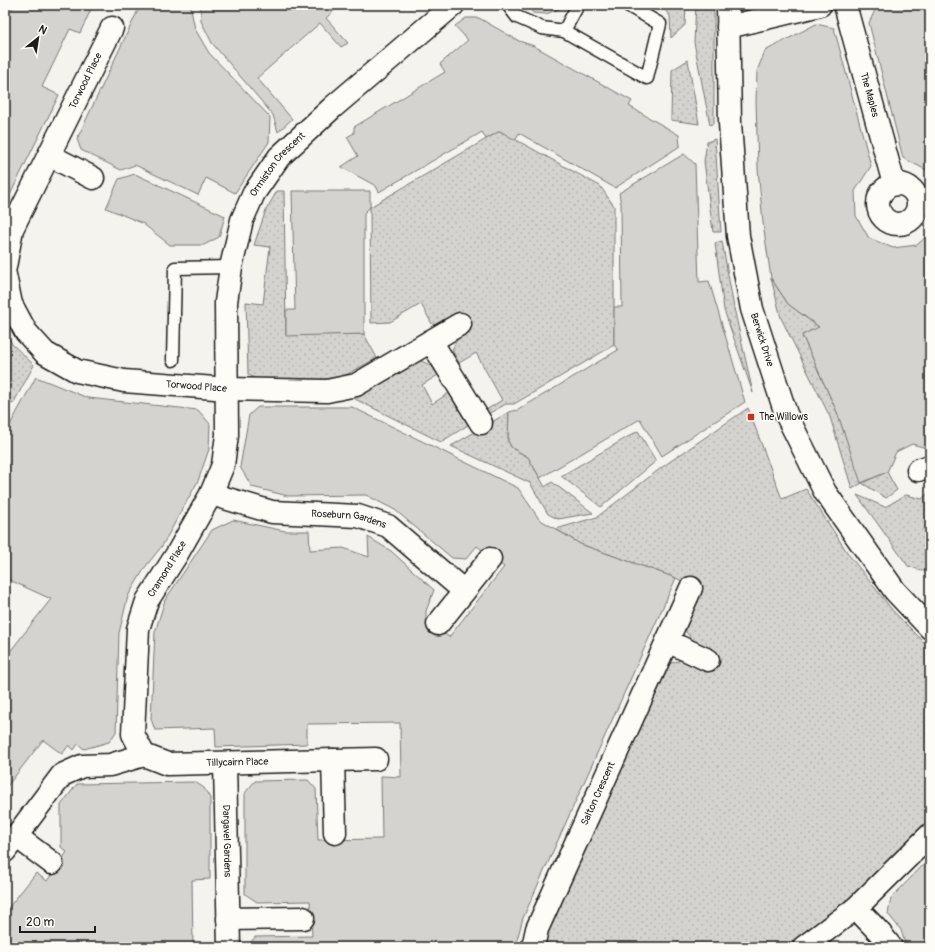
<svg xmlns="http://www.w3.org/2000/svg" width="935" height="952" viewBox="0 0 935 952" font-family="Pangolin,sans-serif">
	<style>
		.grass { fill: url(#grass-dots); stroke: #787876 }
		.garden { fill: #d4d3cf; stroke: #787876 }
		.lines { fill: none; stroke-linecap: round; stroke-linejoin: round }
		.lane-casing { stroke: #1c1c1c; stroke-width: 15 }
		.street-casing { stroke: #1c1c1c; stroke-width: 25 }
		.secondary-casing { stroke: #1c1c1c; stroke-width: 25 }
		.lane { stroke: #fdfcf7; stroke-width: 12 }
		.street { stroke: #fdfcf7; stroke-width: 22 }
		.secondary { stroke: #fdfcf7; stroke-width: 22 }
		.poi-dot { fill: #c8321e; stroke: #fdfcf7; stroke-width: 1.5 }
		.labels { text-anchor: middle; dominant-baseline: central; stroke-width: 3.5; stroke-linejoin: round; paint-order: stroke }
		.street-label { font-size: 10px; fill: #1c1c1c; stroke: #fdfcf7 }
		.poi-label { font-size: 10px; fill: #1c1c1c; stroke: #fdfcf7; text-anchor: start }
	</style>
	<defs>
		<pattern id="grass-dots" width="8" height="8" patternUnits="userSpaceOnUse"><rect width="8" height="8" fill="#d4d3cf"/><path d="M2 2h.1M6 6h.1" fill="none" stroke="#b5b5b1" stroke-width="1.8" stroke-linecap="round"/></pattern>
	</defs>
	<rect width="100%" height="100%" fill="#f4f3ee"/>
	<filter id="ink" filterUnits="userSpaceOnUse"><feTurbulence type="fractalNoise" baseFrequency=".025" numOctaves="2"/><feDisplacementMap in="SourceGraphic" scale="8" xChannelSelector="R" yChannelSelector="G"/><feConvolveMatrix kernelMatrix="1 2 1 2 8 2 1 2 1" color-interpolation-filters="sRGB"/></filter>
	<g filter="url(#ink)">
		<g class="grass">
			<polygon points="526,5 552,5 559,9 546,14 533,13"/>
			<polygon points="667,5 686,5 685,25 671,38 670,16 664,9"/>
			<polygon points="696,5 714,5 714,123 710,125 694,42"/>
			<polygon points="688,60 699,124 671,120 672,70"/>
			<polygon points="500,131 600,186 614,206 614,345 514,404 506,404 488,414 486,410 502,400 476,353 459,363 452,350 457,339 470,331 460,314 440,326 432,324 421,304 390,322 371,323 370,207"/>
			<polygon points="715,139 721,232 713,232 704,161 707,142"/>
			<polygon points="277,191 284,191 286,335 364,334 377,358 338,379 257,380 248,374 246,302 263,304 270,247 254,245 266,210"/>
			<polygon points="722,241 734,308 753,393 724,310 715,243"/>
			<polygon points="771,278 788,304 820,328 802,335 837,412 862,483 887,472 897,490 886,498 862,483 852,489 830,417 781,318"/>
			<polygon points="5,330 12,344 34,365 13,404 5,399"/>
			<polygon points="417,359 432,366 438,375 422,385 432,404 449,393 468,425 441,442 351,397"/>
			<polygon points="748,408 782,499 806,489 849,555 893,611 930,648 930,821 850,900 785,947 544,947 547,934 668,664 681,660 705,670 694,642 686,632 687,622 701,591 676,578 580,544 556,529 597,517 665,465"/>
			<polygon points="509,412 508,441 512,448 528,457 545,487 552,482 593,513 558,519 548,514 530,483 451,446"/>
			<polygon points="638,431 656,461 601,507 561,476"/>
			<polygon points="930,491 930,573 908,566 857,495 885,507 906,495 922,499"/>
		</g>
		<g class="garden">
			<polygon points="16,5 93,5 80,33 70,29 42,87 59,95 9,197 5,199 5,16"/>
			<polygon points="133,5 190,5 195,29 209,53 270,117 269,142 235,193 206,178 198,195 135,165 121,170 81,150 77,139 139,8"/>
			<polygon points="200,5 340,5 326,18 348,43 341,47 320,23 257,78 292,119 278,132 273,115 212,43 201,21"/>
			<polygon points="885,5 930,5 930,172 903,158 869,23 876,8"/>
			<polygon points="466,18 479,18 519,41 534,46 632,101 629,106 679,135 680,146 615,188 519,133 515,140 500,131 486,139 482,132 379,192 376,186 341,167 358,156 347,137 354,133 354,127 445,72 440,64 468,40 455,26"/>
			<polygon points="816,24 834,28 871,166 855,191 856,216 869,238 893,248 917,245 930,233 930,449 912,444 896,452 887,472 861,483 837,412 802,335 819,327 788,304 771,278 763,223 758,169 756,101 757,71 765,51"/>
			<polygon points="684,154 695,164 699,282 709,281 745,402 662,456 640,419 540,478 528,457 512,448 508,441 509,412 518,410 618,350 614,345 614,307 622,307 621,204 619,193"/>
			<polygon points="135,174 225,216 219,237 204,245 170,245 142,223 106,208 119,179"/>
			<polygon points="292,191 370,191 370,207 364,213 364,334 286,336 286,310 295,310"/>
			<polygon points="36,377 88,398 198,410 210,424 209,449 198,481 162,546 146,566 128,596 119,633 116,732 109,742 84,749 78,744 74,750 69,745 62,754 43,740 5,789 5,658 51,599 5,578 5,434"/>
			<polygon points="258,407 352,407 518,488 539,519 580,544 676,578 523,918 515,947 247,947 255,937 312,936 310,901 257,902 245,894 245,793 255,781 308,780 316,789 318,840 382,839 381,776 401,777 400,723 307,724 307,744 216,747 215,728 155,730 151,719 155,632 165,600 212,530 233,520 285,531 309,531 310,550 343,548 369,557 368,537 391,551 434,590 426,611 426,620 449,637 504,567 477,546 466,559 452,558 395,510 366,495 288,496 252,487 240,467 249,415"/>
			<polygon points="195,782 204,788 210,798 210,879 192,880 193,947 5,947 5,912 36,873 47,881 67,852 61,847 61,805 77,784"/>
			<polygon points="930,858 930,947 906,947 901,930 888,914 891,898"/>
		</g>
		<g class="lines">
			<defs>
				<g id="lane">
					<polyline points="508,5 517,17 542,28 564,31 647,78 660,24 627,5"/>
					<polyline points="564,31 578,5"/>
					<polyline points="173,360 175,268 231,267"/>
				</g>
				<g id="street">
					<path id="s1" d="M845 5 894 184"/>
					<polyline points="728,27 820,5"/>
					<polyline points="49,155 93,178"/>
					<circle cx="898" cy="204" r="20"/>
					<path id="s2" d="M5 267 12 229 112 28"/>
					<path id="s3" d="M5 275 11 304 26 332 45 353 77 371 124 381 228 389 327 391 356 385 460 324"/>
					<polyline points="431,341 481,423"/>
					<polyline points="918,470 930,466"/>
					<path id="s4" d="M211 494 272 512 358 516 388 526 464 591"/>
					<polyline points="438,624 490,559"/>
					<polyline points="667,641 708,660"/>
					<path id="s5" d="M144 755 133 734 138 629 147 601 177 554 211 494 223 465 227 435 226 302 231 267 242 220 254 193 279 157 333 107 453 5"/>
					<path id="s6" d="M144 755 167 764 376 759"/>
					<polyline points="333,760 335,833"/>
					<path id="s7" d="M225 764 229 947"/>
					<polyline points="16,836 52,863"/>
					<polyline points="5,851 62,775 82,766 110,765 144,755"/>
					<polyline points="856,908 880,933 891,947"/>
					<polyline points="228,919 303,918"/>
					<path id="s8" d="M533 947 537 929 691 588"/>
					<polyline points="804,947 856,908 930,835"/>
				</g>
				<g id="secondary">
					<path id="s9" d="M728 5 730 123 738 236 752 309 786 414 825 492 895 591 930 628"/>
				</g>
			</defs>
			<use href="#lane" class="lane-casing"/>
			<use href="#street" class="street-casing"/>
			<use href="#secondary" class="secondary-casing"/>
			<use href="#lane" class="lane"/>
			<use href="#street" class="street"/>
			<use href="#secondary" class="secondary"/>
		</g>
	</g>
	<rect class="poi-dot" x="747" y="413" width="8" height="8" rx="2"/>
	<g class="labels">
		<g class="street-label">
			<text stroke="none"><textPath href="#s2" startOffset="204">Torwood Place</textPath></text>
			<text stroke="none"><textPath href="#s1" startOffset="93">The Maples</textPath></text>
			<text stroke="none"><textPath href="#s5" startOffset="628">Ormiston Crescent</textPath></text>
			<text stroke="none"><textPath href="#s9" startOffset="338">Berwick Drive</textPath></text>
			<text stroke="none"><textPath href="#s3" startOffset="247">Torwood Place</textPath></text>
			<text stroke="none"><textPath href="#s4" startOffset="141">Roseburn Gardens</textPath></text>
			<text stroke="none"><textPath href="#s5" startOffset="196">Cramond Place</textPath></text>
			<text stroke="none"><textPath href="#s6" startOffset="95">Tillycairn Place</textPath></text>
			<text stroke="none"><textPath href="#s8" startOffset="167">Salton Crescent</textPath></text>
			<text stroke="none"><textPath href="#s7" startOffset="77">Dargavel Gardens</textPath></text>
		</g>
		<g class="poi-label">
			<text x="759" y="417">The Willows</text>
		</g>
	</g>
	<rect width="935" height="952" fill="none" stroke="#fdfcf7" stroke-width="20"/>
	<rect x="10" y="10" width="915" height="932" fill="none" stroke="#1c1c1c" stroke-width="1.5" filter="url(#ink)"/>
	<g transform="translate(38 38) rotate(30)" stroke="#fdfcf7" stroke-width="3" paint-order="stroke">
	<path d="M0-3L7 15L0 10L-7 15Z" fill="#1c1c1c"/>
	<text y="-6" font-size="11" font-weight="bold" text-anchor="middle" fill="#1c1c1c">N</text>
	</g>
	<path d="M20 926v6h75v-6" fill="none" stroke="#1c1c1c" stroke-width="2"/>
	<text x="26" y="926" font-size="12" fill="#1c1c1c" stroke="#fdfcf7" stroke-width="3" paint-order="stroke">20 m</text>
</svg>
